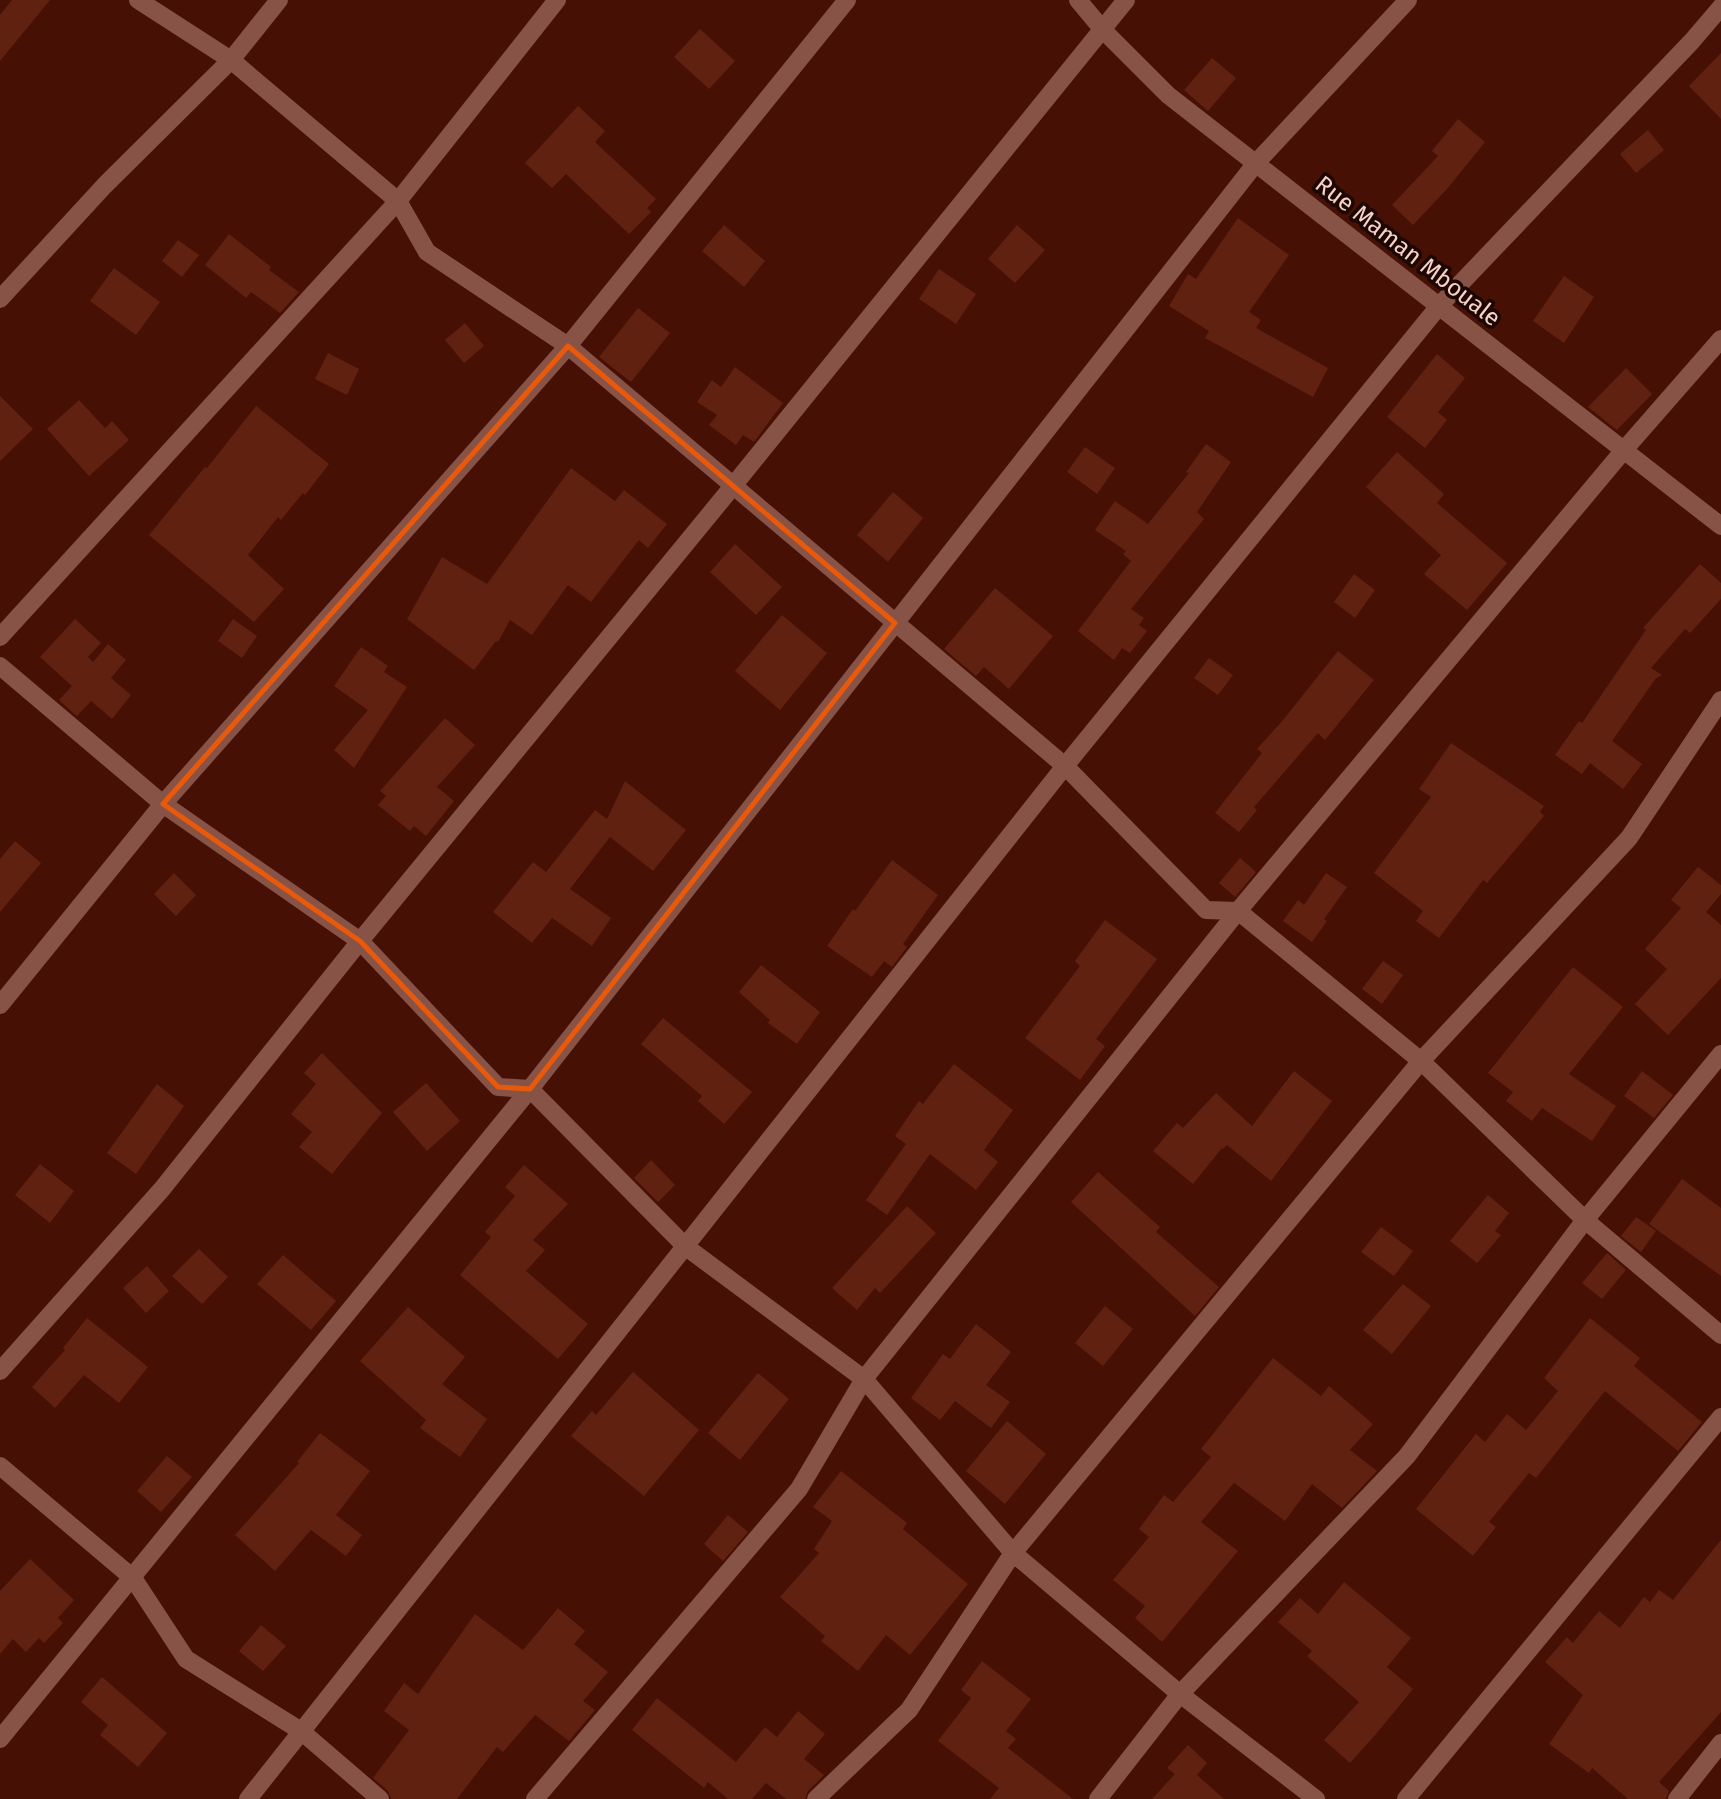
<svg xmlns="http://www.w3.org/2000/svg" width="1721" height="1799" viewBox="0 0 1721 1799" font-family="'Fira Sans',sans-serif">
	<style>
		.building { fill: #612111 }
		.lines { fill: none; stroke-linecap: round; stroke-linejoin: round }
		.street { stroke: #865346; stroke-width: 18 }
		.marked { fill: none; stroke: #e8590c; stroke-width: 5; stroke-linejoin: round }
		.labels { text-anchor: middle; dominant-baseline: central; stroke-width: 7; stroke-linejoin: round; paint-order: stroke }
		.street-label { font-size: 24px; fill: #f6d2c9; stroke: #1d0703 }
	</style>
	<rect width="100%" height="100%" fill="#461004"/>
	<g class="building">
		<polygon points="12,0 50,0 0,61 0,15"/>
		<polygon points="700,29 735,61 709,89 674,57"/>
		<polygon points="1721,53 1721,119 1689,86"/>
		<polygon points="1212,58 1236,78 1208,111 1184,90"/>
		<polygon points="578,106 605,131 595,142 656,199 647,208 651,212 629,234 566,174 552,188 525,163"/>
		<polygon points="1458,119 1485,142 1447,189 1413,225 1392,205 1438,156 1432,151"/>
		<polygon points="1648,130 1664,150 1636,173 1620,154"/>
		<polygon points="1238,218 1289,255 1249,312 1261,320 1256,328 1328,368 1313,397 1205,338 1209,331 1169,306 1188,274 1196,279"/>
		<polygon points="724,225 765,261 744,287 702,251"/>
		<polygon points="1017,225 1045,250 1015,283 988,259"/>
		<polygon points="229,234 271,267 269,270 299,292 280,313 251,292 246,298 205,265"/>
		<polygon points="178,240 199,255 182,277 162,261"/>
		<polygon points="114,268 160,302 136,335 90,301"/>
		<polygon points="939,269 976,294 956,324 919,299"/>
		<polygon points="1564,276 1594,297 1564,343 1533,321"/>
		<polygon points="638,308 670,333 631,382 599,357"/>
		<polygon points="465,323 484,346 464,363 445,340"/>
		<polygon points="328,353 359,369 347,395 315,379"/>
		<polygon points="1437,354 1465,378 1438,412 1447,420 1425,448 1387,417"/>
		<polygon points="735,367 783,403 754,442 743,435 736,445 709,425 717,415 697,402 712,380 721,387"/>
		<polygon points="1626,368 1652,394 1617,430 1588,407"/>
		<polygon points="0,396 33,429 0,461"/>
		<polygon points="79,400 105,428 112,421 129,440 89,476 47,429"/>
		<polygon points="256,406 329,464 305,495 303,493 281,520 278,517 248,555 284,589 254,622 149,535 205,467 207,468"/>
		<polygon points="1206,444 1231,462 1197,512 1204,519 1131,609 1144,618 1139,625 1147,631 1130,653 1122,648 1114,660 1078,631 1131,561 1123,554 1126,551 1095,530 1115,501 1148,524 1189,473 1186,472"/>
		<polygon points="1085,447 1115,468 1097,494 1067,472"/>
		<polygon points="1397,452 1444,494 1437,503 1507,563 1467,610 1424,574 1441,555 1366,487"/>
		<polygon points="571,468 615,501 624,490 667,524 648,548 639,540 591,602 568,585 532,635 510,620 498,642 496,641 474,670 407,619 442,557 487,584"/>
		<polygon points="893,492 923,518 888,562 857,535"/>
		<polygon points="735,544 782,587 756,615 710,572"/>
		<polygon points="1700,564 1721,583 1721,599 1690,633 1685,629 1651,668 1662,675 1656,678 1612,741 1642,764 1623,789 1590,763 1582,774 1555,755 1579,721 1582,723 1646,630 1643,628"/>
		<polygon points="1354,574 1375,590 1355,618 1334,602"/>
		<polygon points="995,588 1053,636 1009,689 984,667 976,676 944,649"/>
		<polygon points="782,615 827,653 780,710 735,671"/>
		<polygon points="75,619 101,643 88,657 93,662 108,644 126,660 111,678 131,695 112,719 91,701 77,716 73,713 59,700 72,686 40,657"/>
		<polygon points="233,619 257,636 242,658 218,641"/>
		<polygon points="361,647 388,666 384,672 407,687 354,768 334,750 368,710 334,686"/>
		<polygon points="1338,651 1374,680 1325,740 1318,733 1254,807 1257,810 1239,832 1215,813 1262,753 1257,749 1283,720"/>
		<polygon points="1209,658 1233,675 1218,695 1194,678"/>
		<polygon points="445,718 475,745 437,787 454,801 426,836 414,826 410,831 378,805 386,796 380,791"/>
		<polygon points="1451,743 1544,806 1540,812 1544,816 1487,883 1483,880 1439,938 1416,921 1423,911 1374,873 1431,797 1419,789"/>
		<polygon points="625,781 686,830 653,871 610,837 570,889 611,918 592,946 552,918 532,943 493,912 533,862 546,872 595,810 607,819"/>
		<polygon points="15,841 41,863 0,912 0,859"/>
		<polygon points="1240,858 1256,872 1235,897 1219,883"/>
		<polygon points="892,860 938,895 903,944 907,947 892,967 884,961 872,977 827,946 853,909 855,911"/>
		<polygon points="1698,867 1721,885 1721,894 1706,912 1721,925 1721,978 1668,1035 1635,1004 1667,969 1645,949 1681,908 1671,900"/>
		<polygon points="174,873 196,895 176,916 154,894"/>
		<polygon points="1326,873 1347,887 1324,919 1327,921 1312,942 1283,921 1298,900 1304,905"/>
		<polygon points="1105,920 1157,959 1096,1039 1105,1046 1080,1080 1025,1038 1080,966 1075,961"/>
		<polygon points="1383,961 1403,975 1382,1004 1362,989"/>
		<polygon points="761,965 820,1012 797,1044 768,1023 770,1020 739,992"/>
		<polygon points="1573,967 1623,1007 1569,1074 1616,1106 1592,1141 1542,1108 1532,1121 1506,1101 1513,1092 1488,1073"/>
		<polygon points="663,1018 752,1092 724,1124 698,1101 702,1096 641,1044"/>
		<polygon points="322,1053 382,1113 332,1174 299,1147 312,1132 291,1114 316,1084 304,1073"/>
		<polygon points="954,1064 1013,1110 984,1150 998,1162 976,1190 930,1154 887,1215 866,1200 906,1144 895,1136 919,1101 923,1104"/>
		<polygon points="1294,1071 1332,1101 1271,1181 1227,1145 1223,1149 1222,1148 1193,1184 1153,1151 1177,1123 1183,1128 1216,1093 1252,1126"/>
		<polygon points="1642,1071 1673,1095 1654,1118 1624,1096"/>
		<polygon points="426,1083 460,1121 427,1151 393,1112"/>
		<polygon points="157,1084 184,1106 136,1174 107,1153"/>
		<polygon points="651,1160 675,1185 658,1202 634,1178"/>
		<polygon points="40,1164 74,1191 50,1223 15,1195"/>
		<polygon points="524,1165 568,1204 533,1240 545,1250 526,1271 588,1324 558,1359 460,1275 491,1237 485,1232 515,1196 505,1187"/>
		<polygon points="1098,1172 1160,1227 1156,1232 1219,1287 1195,1316 1071,1202"/>
		<polygon points="1682,1179 1721,1208 1721,1276 1649,1224"/>
		<polygon points="1488,1195 1509,1213 1495,1231 1501,1235 1477,1263 1450,1241"/>
		<polygon points="907,1206 936,1233 880,1293 875,1288 857,1310 832,1288"/>
		<polygon points="1636,1217 1656,1231 1641,1252 1621,1236"/>
		<polygon points="1381,1227 1413,1251 1394,1276 1361,1252"/>
		<polygon points="199,1249 228,1277 202,1304 172,1276"/>
		<polygon points="1607,1253 1626,1270 1602,1299 1582,1283"/>
		<polygon points="283,1255 336,1301 311,1330 257,1284"/>
		<polygon points="147,1266 169,1291 146,1313 123,1288"/>
		<polygon points="1403,1284 1431,1306 1392,1354 1363,1330"/>
		<polygon points="1105,1306 1133,1329 1103,1366 1075,1343"/>
		<polygon points="408,1307 465,1357 442,1384 487,1419 460,1457 420,1428 426,1420 360,1361"/>
		<polygon points="87,1318 148,1367 119,1403 84,1375 55,1408 32,1387 65,1350 63,1348"/>
		<polygon points="1590,1318 1640,1358 1634,1366 1702,1422 1678,1451 1605,1391 1536,1478 1529,1473 1489,1522 1496,1527 1473,1556 1416,1509 1476,1434 1485,1442 1507,1414 1526,1430 1558,1391 1544,1378"/>
		<polygon points="976,1324 1011,1352 986,1385 1010,1402 991,1428 955,1401 940,1420 911,1398 943,1354 950,1359"/>
		<polygon points="1273,1358 1321,1396 1329,1386 1373,1424 1350,1450 1377,1471 1342,1508 1312,1484 1285,1521 1234,1483 1201,1522 1238,1551 1162,1642 1135,1618 1145,1606 1113,1580 1149,1537 1139,1529 1164,1495 1173,1502 1211,1457 1201,1449"/>
		<polygon points="633,1372 699,1430 644,1496 571,1436 592,1411 596,1415"/>
		<polygon points="758,1373 789,1399 740,1460 708,1433"/>
		<polygon points="1007,1421 1046,1454 1005,1504 966,1471"/>
		<polygon points="320,1433 370,1471 336,1515 362,1535 346,1556 311,1530 275,1571 235,1535 299,1463 297,1462"/>
		<polygon points="167,1456 192,1477 161,1512 137,1491"/>
		<polygon points="841,1471 907,1523 903,1529 968,1584 910,1655 886,1635 858,1671 821,1641 825,1636 780,1597 819,1553 814,1549 832,1521 813,1507"/>
		<polygon points="728,1515 748,1532 723,1561 704,1544"/>
		<polygon points="1721,1540 1721,1712 1659,1782 1669,1791 1666,1799 1628,1799 1592,1768 1589,1773 1549,1744 1583,1695 1545,1662 1567,1637 1573,1643 1599,1611 1620,1628 1644,1597 1650,1602 1659,1590 1673,1600"/>
		<polygon points="30,1559 74,1600 58,1618 63,1623 44,1643 39,1638 26,1652 13,1639 0,1654 0,1591"/>
		<polygon points="1344,1582 1411,1638 1387,1667 1413,1689 1376,1734 1350,1763 1324,1740 1359,1702 1307,1656 1312,1651 1278,1622 1300,1598 1318,1614"/>
		<polygon points="558,1608 585,1631 574,1644 608,1672 583,1701 595,1710 569,1741 535,1715 503,1752 497,1747 457,1799 391,1799 388,1791 373,1778 409,1730 384,1711 404,1683 418,1694 475,1614 523,1650"/>
		<polygon points="261,1625 286,1646 263,1671 239,1651"/>
		<polygon points="982,1661 1031,1699 1006,1731 1016,1739 1008,1748 1073,1799 990,1799 999,1788 938,1741 971,1698 961,1690"/>
		<polygon points="102,1677 167,1733 138,1767 100,1735 108,1725 81,1702"/>
		<polygon points="657,1698 736,1762 765,1727 777,1737 798,1711 825,1734 804,1759 824,1775 808,1791 805,1799 786,1799 766,1783 752,1799 728,1799 708,1782 704,1788 632,1730"/>
		<polygon points="1188,1745 1207,1763 1197,1775 1224,1799 1152,1799 1175,1774 1167,1768"/>
	</g>
	<g class="lines">
		<g class="street">
			<polyline points="138,0 231,60 398,201 427,252 568,346 1065,766 1206,910 1238,911 1421,1061 1585,1220 1721,1335"/>
			<polyline points="1078,0 1103,30 1168,95 1721,526"/>
			<polyline points="0,299 105,185 231,60 279,0"/>
			<polyline points="0,637 398,201 557,0"/>
			<polyline points="0,666 163,804 360,941 498,1087 530,1089 686,1247 864,1379 1013,1553 1180,1694 1316,1799"/>
			<polyline points="0,1005 163,804 568,346 847,0"/>
			<polyline points="0,1371 162,1189 360,941 733,486 1126,0"/>
			<polyline points="0,1466 133,1578 186,1659 301,1731 380,1799"/>
			<polyline points="0,1739 530,1089 1256,163 1408,0"/>
			<polyline points="248,1799 1065,766 1439,306 1692,41 1721,7"/>
			<polyline points="535,1799 799,1489 864,1379 1238,911 1624,450 1721,339"/>
			<polyline points="816,1799 909,1710 1013,1553 1421,1061 1629,838 1721,700"/>
			<polyline points="1098,1799 1180,1694 1407,1456 1585,1220 1721,1054"/>
			<polyline points="1406,1799 1721,1417"/>
			<polyline points="1677,1799 1721,1743"/>
		</g>
	</g>
	<path class="marked" d="M568 346 895 623 530 1089 498 1087 360 941 163 804Z"/>
	<g class="labels">
		<g class="street-label">
			<text transform="translate(1408 251) rotate(38)">Rue Maman Mbouale</text>
		</g>
	</g>
</svg>
